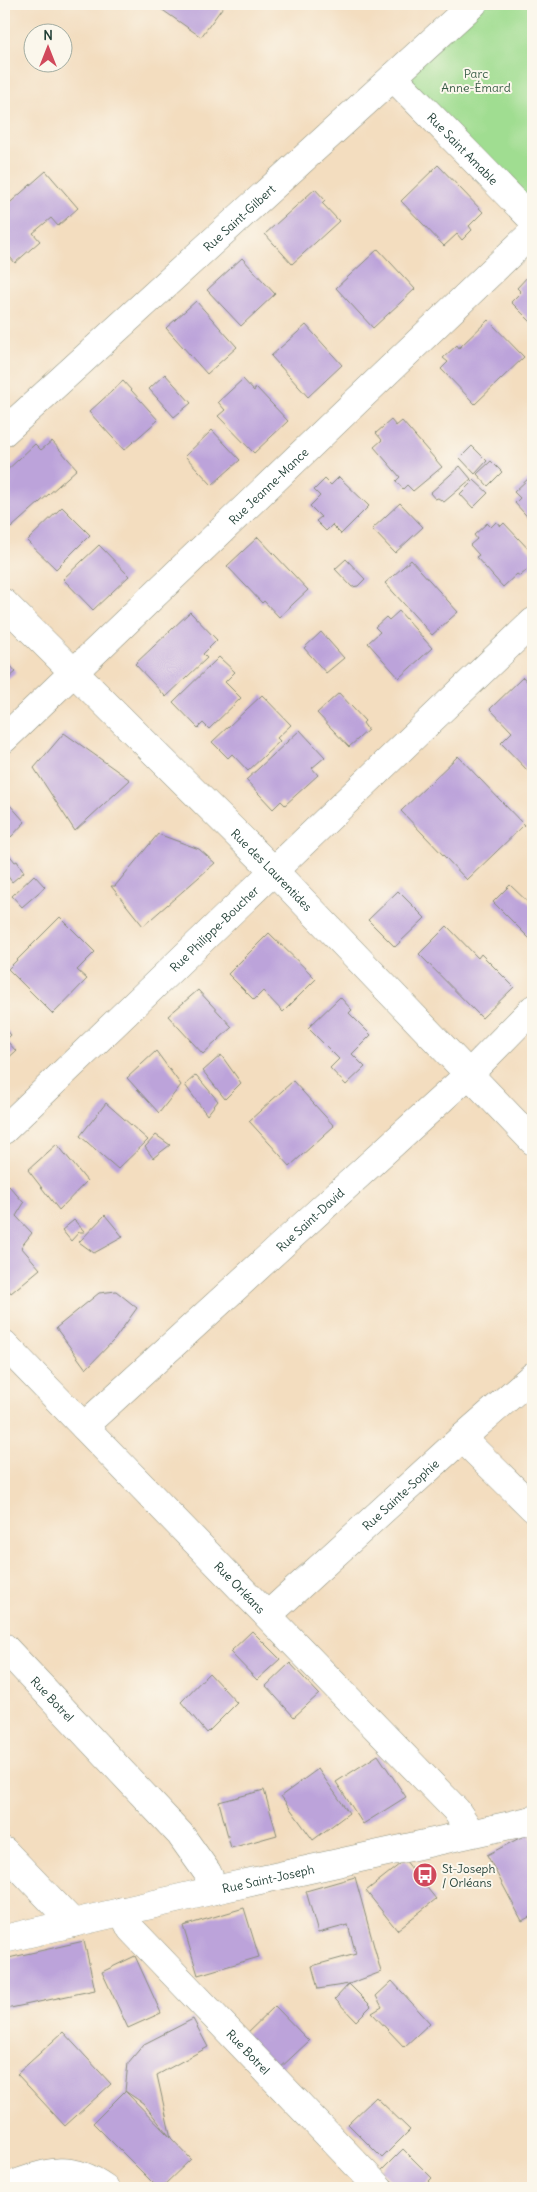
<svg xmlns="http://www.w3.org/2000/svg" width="537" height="2192" viewBox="0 0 537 2192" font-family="Delius,sans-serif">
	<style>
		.green { fill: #a0dd91; stroke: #608d62 }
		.building { fill: #bca3da }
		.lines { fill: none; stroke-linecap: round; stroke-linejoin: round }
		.street-casing { stroke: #898d7a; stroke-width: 29 }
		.secondary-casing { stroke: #898d7a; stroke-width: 29 }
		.street { stroke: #fff; stroke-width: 28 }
		.secondary { stroke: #fff; stroke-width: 28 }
		.labels { text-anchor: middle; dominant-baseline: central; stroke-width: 4; stroke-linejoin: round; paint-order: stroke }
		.park-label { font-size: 12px; fill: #395d47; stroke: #fbf7ec }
		.street-label { font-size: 12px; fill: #1f3d34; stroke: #fbf7ec }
		.poi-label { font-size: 12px; fill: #1f3d34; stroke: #fbf7ec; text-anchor: start }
	</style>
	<rect width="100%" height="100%" fill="#fbf7ec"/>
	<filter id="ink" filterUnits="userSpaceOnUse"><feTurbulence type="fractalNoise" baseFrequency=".02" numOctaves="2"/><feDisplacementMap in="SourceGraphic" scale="10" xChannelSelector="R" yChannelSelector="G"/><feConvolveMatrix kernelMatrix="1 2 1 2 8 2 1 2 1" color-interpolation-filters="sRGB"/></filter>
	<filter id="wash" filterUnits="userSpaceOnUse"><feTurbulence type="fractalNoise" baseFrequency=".0096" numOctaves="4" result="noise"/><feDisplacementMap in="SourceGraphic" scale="20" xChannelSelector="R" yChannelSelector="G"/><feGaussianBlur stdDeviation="1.12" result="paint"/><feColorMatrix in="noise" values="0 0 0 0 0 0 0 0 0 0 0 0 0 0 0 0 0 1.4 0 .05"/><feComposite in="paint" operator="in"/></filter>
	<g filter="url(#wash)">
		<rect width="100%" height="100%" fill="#f3ddbf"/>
		<polygon class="green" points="473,4 533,4 533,222 393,77"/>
		<g id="blocks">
			<g class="building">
				<polygon points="154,4 225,4 201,37"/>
				<polygon points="438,165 483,212 469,226 472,230 462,240 457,234 444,246 401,201"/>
				<polygon points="46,171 78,208 58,226 51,218 33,233 40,241 15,263 4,250 4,208"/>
				<polygon points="315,189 325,200 322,203 339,221 292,264 265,234"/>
				<polygon points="378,249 415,289 373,328 336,288"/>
				<polygon points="242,258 275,294 241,326 207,290"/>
				<polygon points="529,275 533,279 533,324 511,302 521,292 517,288"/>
				<polygon points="196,301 237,347 207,374 166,328"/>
				<polygon points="488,320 524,357 475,404 441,369 448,362 443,358 457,345 459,348"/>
				<polygon points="306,325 342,365 308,397 271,356"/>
				<polygon points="165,374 191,403 174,417 149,389"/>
				<polygon points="243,379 254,391 256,387 288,421 254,453 218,416 225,410 218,402"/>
				<polygon points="123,381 158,420 124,450 89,412"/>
				<polygon points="391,420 396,426 402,421 442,467 413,491 407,485 403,489 396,481 400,477 374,447 382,440 376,433"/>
				<polygon points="212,430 240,460 212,485 185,456"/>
				<polygon points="52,441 77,469 11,528 4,520 4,473 35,444 41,450"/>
				<polygon points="472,446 487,461 475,474 460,458"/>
				<polygon points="491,461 502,472 488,486 477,474"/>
				<polygon points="460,466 471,479 444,502 438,498 435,499 430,493"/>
				<polygon points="339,477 369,506 341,534 332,525 326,531 316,521 321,517 310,506 320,496 314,490 325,479 331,485"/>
				<polygon points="529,478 533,482 533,523 515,503 520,498 514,492"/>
				<polygon points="474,480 488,493 473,508 460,494"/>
				<polygon points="400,503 423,527 395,553 372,529"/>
				<polygon points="62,507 90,535 56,569 27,541"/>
				<polygon points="496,522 501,526 504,523 533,554 532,560 533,565 520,576 517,574 503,587 476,557 479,555 470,545 477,539 474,535 487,523 491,527"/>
				<polygon points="258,537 308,590 279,617 264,601 262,603 227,566"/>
				<polygon points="99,545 129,576 93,610 63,579"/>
				<polygon points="346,559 365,579 358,586 352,587 335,569"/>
				<polygon points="411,560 458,612 432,635 385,583"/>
				<polygon points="399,611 432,648 399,678 368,643 380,632 375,627 386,617 389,620"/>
				<polygon points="190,612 217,640 203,654 207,658 166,697 135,664"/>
				<polygon points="321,632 344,658 326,673 304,648"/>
				<polygon points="219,657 235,672 225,682 241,698 209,729 203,723 198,728 173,702"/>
				<polygon points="4,658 16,672 4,682"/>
				<polygon points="523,677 533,688 533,766 528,771 501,743 512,732 490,709"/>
				<polygon points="339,693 365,721 363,723 368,730 349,747 317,713"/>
				<polygon points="262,695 291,725 277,738 280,741 248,771 232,754 228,758 212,742"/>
				<polygon points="300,730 325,757 312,768 318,775 285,805 281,801 273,809 246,780"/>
				<polygon points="64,733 130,780 75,831 34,768"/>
				<polygon points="458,756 524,825 467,880 401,811"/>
				<polygon points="9,804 25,822 11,837 4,828 4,809"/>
				<polygon points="158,834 199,849 215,863 143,926 111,886 115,886"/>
				<polygon points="4,848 15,862 17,861 24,872 12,882 4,871"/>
				<polygon points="34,875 45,887 22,907 12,896"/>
				<polygon points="510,885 533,907 533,942 493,902"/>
				<polygon points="398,891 425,918 395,947 368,920"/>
				<polygon points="60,917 95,952 77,970 87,979 53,1014 8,969"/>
				<polygon points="447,926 478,958 481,954 514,987 482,1018 419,954"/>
				<polygon points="269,933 316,979 283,1012 263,991 254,1000 228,974"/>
				<polygon points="198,990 232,1027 203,1054 168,1016"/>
				<polygon points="340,997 352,1010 349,1013 371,1035 352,1054 365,1067 346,1085 330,1068 339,1059 308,1028"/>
				<polygon points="4,1027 11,1035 6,1040 16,1051 4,1062"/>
				<polygon points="156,1051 181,1085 159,1113 127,1078"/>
				<polygon points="221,1055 241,1083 225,1099 203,1071"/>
				<polygon points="196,1075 218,1101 207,1115 185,1085"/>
				<polygon points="293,1081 334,1126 290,1166 249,1121"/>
				<polygon points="106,1103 148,1140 118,1169 80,1136"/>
				<polygon points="156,1135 170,1145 153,1158 145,1147"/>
				<polygon points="57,1144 87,1181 59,1210 28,1170"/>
				<polygon points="9,1186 24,1203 16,1216 32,1233 21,1247 40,1269 11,1293 4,1284 4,1191"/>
				<polygon points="105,1215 123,1237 94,1253 79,1242"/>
				<polygon points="74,1220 85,1232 79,1232 71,1241 62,1230"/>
				<polygon points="116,1291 137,1308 114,1340 86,1369 56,1328 99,1293"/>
				<polygon points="252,1631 280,1659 257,1680 230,1652"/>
				<polygon points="290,1663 319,1694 294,1717 266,1686"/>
				<polygon points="209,1673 237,1703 207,1733 181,1702"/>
				<polygon points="378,1755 406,1797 363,1824 336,1782"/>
				<polygon points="318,1769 349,1813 313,1840 281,1796"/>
				<polygon points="264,1790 277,1835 231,1848 219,1802"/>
				<polygon points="529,1833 533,1842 533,1915 522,1921 487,1855"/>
				<polygon points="405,1860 436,1899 397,1930 366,1891"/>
				<polygon points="355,1877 381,1972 349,1984 318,1989 312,1966 356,1954 348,1925 318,1933 306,1891"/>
				<polygon points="244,1908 259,1957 198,1975 183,1926"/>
				<polygon points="84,1941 95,1990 6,2009 4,1998 4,1959"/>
				<polygon points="135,1956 161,2013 128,2028 102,1972"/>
				<polygon points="392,1981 430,2023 404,2047 372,2013 382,2007 376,1996"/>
				<polygon points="349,1984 371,2006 356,2021 335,1999"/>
				<polygon points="275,2006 309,2041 277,2071 244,2036"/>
				<polygon points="193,2019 208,2047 157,2075 171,2138 191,2159 161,2188 158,2188 93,2123 125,2091 170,2137 143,2103 125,2091 128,2063 144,2044"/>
				<polygon points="63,2032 111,2084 65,2126 17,2074"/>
				<polygon points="376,2097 410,2130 382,2158 348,2124"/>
				<polygon points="403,2149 432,2178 422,2188 399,2188 381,2171"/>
			</g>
		</g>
	</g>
	<g filter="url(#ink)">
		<use href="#blocks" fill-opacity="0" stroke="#898d7a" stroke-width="1"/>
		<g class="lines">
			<defs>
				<g id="street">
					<path id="s1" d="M393 77 533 220"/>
					<path id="s2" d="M4 432 473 4"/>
					<path id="s3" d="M4 603 275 872 533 1141"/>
					<path id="s4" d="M4 739 533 232"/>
					<path id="s5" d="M4 1130 533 622"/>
					<path id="s6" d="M4 1344 456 1810 471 1833"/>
					<path id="s7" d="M84 1426 469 1074 533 1009"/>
					<polyline points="462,1438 533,1508"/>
					<path id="s8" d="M268 1615 462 1438 533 1376"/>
					<path id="s9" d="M4 1647 180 1834 207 1872 215 1890"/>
					<polyline points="4,1851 73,1923"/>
					<path id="s10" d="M122 1911 131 1929 379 2188"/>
					<path d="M4 2188C44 2174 67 2161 105 2188"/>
				</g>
				<g id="secondary">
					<path id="s11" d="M4 1939 215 1890 533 1820"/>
				</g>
			</defs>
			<use href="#street" class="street-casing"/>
			<use href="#secondary" class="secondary-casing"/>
			<use href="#street" class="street"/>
			<use href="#secondary" class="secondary"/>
		</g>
	</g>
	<defs>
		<symbol id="bus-disc" viewBox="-11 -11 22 22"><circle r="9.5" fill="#d1495b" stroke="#fbf7ec"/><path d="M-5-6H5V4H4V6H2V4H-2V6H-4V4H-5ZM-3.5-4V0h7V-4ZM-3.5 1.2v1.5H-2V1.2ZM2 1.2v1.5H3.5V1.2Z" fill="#fff"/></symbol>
	</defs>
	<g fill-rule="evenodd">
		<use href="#bus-disc" x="411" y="1861" width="28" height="28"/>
	</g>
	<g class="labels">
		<g class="park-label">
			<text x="476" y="73">Parc<tspan x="476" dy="14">Anne-Émard</tspan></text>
		</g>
		<g class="street-label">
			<text stroke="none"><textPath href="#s1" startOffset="100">Rue Saint Amable</textPath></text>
			<text stroke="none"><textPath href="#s2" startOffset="318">Rue Saint-Gilbert</textPath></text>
			<text stroke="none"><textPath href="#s4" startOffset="366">Rue Jeanne-Mance</textPath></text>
			<text stroke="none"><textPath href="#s3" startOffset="378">Rue des Laurentides</textPath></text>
			<text stroke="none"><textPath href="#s5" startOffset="291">Rue Philippe-Boucher</textPath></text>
			<text stroke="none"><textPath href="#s7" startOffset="306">Rue Saint-David</textPath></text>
			<text stroke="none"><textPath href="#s8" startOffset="179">Rue Sainte-Sophie</textPath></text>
			<text stroke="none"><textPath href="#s6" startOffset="339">Rue Orléans</textPath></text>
			<text stroke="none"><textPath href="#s9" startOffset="71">Rue Botrel</textPath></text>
			<text stroke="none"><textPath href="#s11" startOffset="271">Rue Saint-Joseph</textPath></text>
			<text stroke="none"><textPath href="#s10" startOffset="190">Rue Botrel</textPath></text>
		</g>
		<g class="poi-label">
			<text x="442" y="1868">St-Joseph<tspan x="442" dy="14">/ Orléans</tspan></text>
		</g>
	</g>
	<rect width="537" height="2192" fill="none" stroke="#fbf7ec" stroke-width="20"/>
	<g transform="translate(48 48)"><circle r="24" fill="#fbf7ec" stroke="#a3ada2"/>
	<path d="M0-4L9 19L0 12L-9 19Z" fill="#d1495b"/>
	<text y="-8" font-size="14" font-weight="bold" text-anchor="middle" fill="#1f3d34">N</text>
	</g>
</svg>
